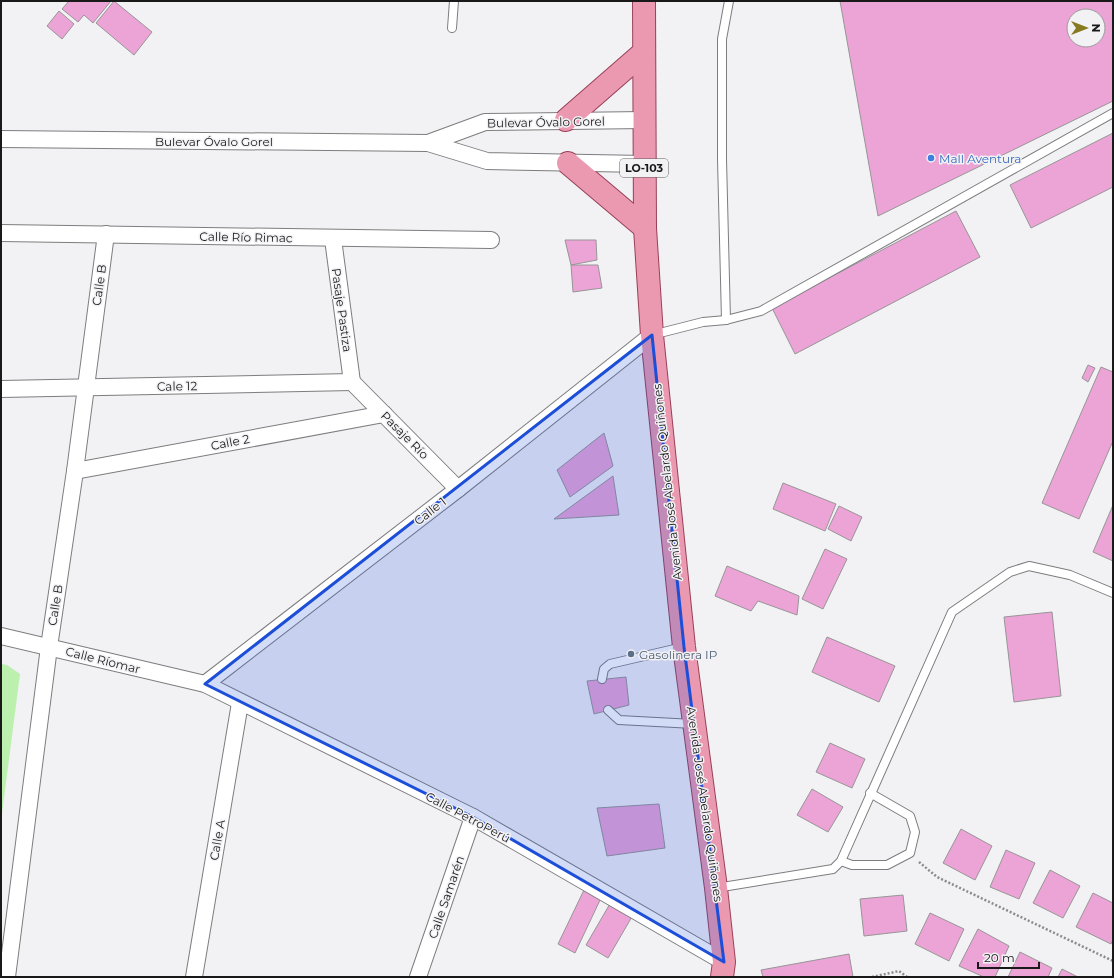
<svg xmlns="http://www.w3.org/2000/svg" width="1114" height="978" viewBox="0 0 1114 978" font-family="Montserrat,sans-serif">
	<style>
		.green { fill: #bcf0ae }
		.building { fill: #eca4d7; stroke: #979596; fill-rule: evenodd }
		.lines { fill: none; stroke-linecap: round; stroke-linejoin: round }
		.service-casing { stroke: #7d7d7f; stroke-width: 10 }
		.minor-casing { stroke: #7d7d7f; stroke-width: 18 }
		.primary-casing { stroke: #994059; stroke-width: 24 }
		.path { stroke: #8b8a8c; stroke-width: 2.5; stroke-dasharray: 2 2; stroke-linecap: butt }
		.service { stroke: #fff; stroke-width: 8 }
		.minor { stroke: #fff; stroke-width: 16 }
		.primary { stroke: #eb99b0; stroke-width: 22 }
		.marked { fill: #1d4ed8; fill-opacity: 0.2; stroke: #1d4ed8; stroke-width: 3; stroke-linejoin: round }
		.shop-dot { fill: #3f7fe0; stroke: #f2f1f4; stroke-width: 1.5 }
		.service-dot { fill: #5c6f8a; stroke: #f2f1f4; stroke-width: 1.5 }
		.labels { text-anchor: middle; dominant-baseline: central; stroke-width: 3; stroke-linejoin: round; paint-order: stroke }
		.shield { fill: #f2f1f4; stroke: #5b5a5b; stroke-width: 1 }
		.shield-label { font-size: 11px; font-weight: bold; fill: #1a191a }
		.street-label { font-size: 12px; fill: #1a191a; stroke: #f2f1f4 }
		.shop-label { font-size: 12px; fill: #366cbe; stroke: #f2f1f4; text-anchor: start }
		.service-label { font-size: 12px; fill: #4e5e75; stroke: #f2f1f4; text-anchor: start }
	</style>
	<rect width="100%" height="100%" fill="#f2f1f4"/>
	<polygon class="green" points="1,664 7,665 20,674 1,821"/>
	<g class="building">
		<polygon points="69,1 111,1 93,23 84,15 78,22 62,9"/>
		<polygon points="114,1 152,32 134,55 96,23"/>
		<path d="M840 1H1113V101L878 216ZM1074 16H1098V40H1074Z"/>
		<polygon points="59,11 74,24 62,39 47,26"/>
		<polygon points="1113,133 1113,187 1031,228 1010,185"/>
		<polygon points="956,211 980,257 795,354 772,308"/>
		<polygon points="565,240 596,240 597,260 571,265"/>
		<polygon points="571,265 598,265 602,288 573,292"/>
		<polygon points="1088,365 1095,368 1088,382 1082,378"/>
		<polygon points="1101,367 1113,372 1113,441 1079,519 1042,503"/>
		<polygon points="604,433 613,466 570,497 557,470"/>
		<polygon points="613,476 619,515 554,519"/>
		<polygon points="783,483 836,504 825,531 773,509"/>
		<polygon points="1113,505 1113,561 1093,552"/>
		<polygon points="839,506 862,517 851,541 828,529"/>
		<polygon points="825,549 847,559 823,609 802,599"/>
		<polygon points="727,566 799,596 797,615 758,601 751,611 715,596"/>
		<polygon points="1052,612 1061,696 1014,702 1004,617"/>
		<polygon points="827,637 895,666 879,702 812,672"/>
		<polygon points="626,677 629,705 594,714 587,681"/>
		<polygon points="830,743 865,759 852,788 816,772"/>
		<polygon points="812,789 843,807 828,832 797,815"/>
		<polygon points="659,804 665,848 607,856 597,808"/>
		<polygon points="961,829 992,846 975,880 943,863"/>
		<polygon points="1006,850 1035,863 1019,899 990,887"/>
		<polygon points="1050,870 1080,886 1063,918 1033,903"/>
		<polygon points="584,890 601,898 575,953 558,944"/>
		<polygon points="1093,893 1113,903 1113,939 1111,944 1076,927"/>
		<polygon points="903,895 907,931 864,936 860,899"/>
		<polygon points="611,902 633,915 608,958 586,945"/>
		<polygon points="930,913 964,929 949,961 915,944"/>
		<polygon points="978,929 1009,946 995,977 984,977 959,966"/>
		<polygon points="1020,952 1052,968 1048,977 1008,977"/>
		<polygon points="849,954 853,977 763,977 761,970"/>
		<polygon points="1062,969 1078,977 1058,977"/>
	</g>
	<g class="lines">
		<defs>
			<g id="service">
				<polyline points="452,28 454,1"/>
				<polyline points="726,320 722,159 722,39 729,1"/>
				<polyline points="652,335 703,322 726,320 761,311 1113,113"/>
				<polyline points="602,679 604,669 610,664 683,647"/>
				<polyline points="608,710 619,720 694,724"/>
				<polyline points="841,861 852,865 887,865 910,853 915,832 910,816 870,793"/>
				<polyline points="716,888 833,869 841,861 952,612 1010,572 1029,566 1070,575 1113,593"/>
			</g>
			<g id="minor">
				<polyline points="1,139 428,143 487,161 644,164"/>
				<polyline points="428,143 485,122 644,120"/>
				<polyline points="1,233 491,240"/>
				<polyline points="333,239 352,382"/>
				<polyline points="352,382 458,489"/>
				<polyline points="1,389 352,382"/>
				<polyline points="75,471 384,414"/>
				<polyline points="1,636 205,684 473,817 724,962"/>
				<polyline points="205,684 458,489 652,335"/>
				<polyline points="7,977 49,647 75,471 106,234"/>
				<polyline points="194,977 240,703"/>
				<polyline points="418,977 473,817"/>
			</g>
			<g id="primary">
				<polyline points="644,1 645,228 652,335 684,647 716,888 724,962 722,977"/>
				<polyline points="566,120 644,52"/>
				<polyline points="568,163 645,228"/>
			</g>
		</defs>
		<use href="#service" class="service-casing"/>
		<use href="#minor" class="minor-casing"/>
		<use href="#primary" class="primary-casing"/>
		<g class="path">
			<polyline points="919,862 937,877 1113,961"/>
			<polyline points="872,977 899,971 907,977"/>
		</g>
		<use href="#service" class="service"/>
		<use href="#minor" class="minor"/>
		<use href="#primary" class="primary"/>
	</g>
	<path class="marked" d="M652 335 684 647 724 962 473 817 205 684Z"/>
	<circle class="shop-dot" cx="931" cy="158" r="4"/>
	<circle class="service-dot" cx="631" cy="654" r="4"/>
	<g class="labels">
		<rect class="shield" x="620" y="159" width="48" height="18" rx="3"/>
		<g class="shield-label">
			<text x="644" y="168">LO-103</text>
		</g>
		<g class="street-label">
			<text transform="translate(546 122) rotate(-1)">Bulevar Óvalo Gorel</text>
			<text x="214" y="141">Bulevar Óvalo Gorel</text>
			<text transform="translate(246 237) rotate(1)">Calle Río Rimac</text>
			<text transform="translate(99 285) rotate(-82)">Calle B</text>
			<text transform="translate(342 310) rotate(82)">Pasaje Pastiza</text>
			<text transform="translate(177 386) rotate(-1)">Cale 12</text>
			<text transform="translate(405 435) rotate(45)">Pasaje Río</text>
			<text transform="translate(230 442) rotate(-11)">Calle 2</text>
			<text transform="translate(667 482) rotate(-96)">Avenida José Abelardo Quiñones</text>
			<text transform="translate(430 511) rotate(-38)">Calle 1</text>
			<text transform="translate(55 605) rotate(-81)">Calle B</text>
			<text transform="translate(103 660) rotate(14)">Calle Ríomar</text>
			<text transform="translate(705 804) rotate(82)">Avenida José Abelardo Quiñones</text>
			<text transform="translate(468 817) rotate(28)">Calle PetroPerú</text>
			<text transform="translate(217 840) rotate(-80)">Calle A</text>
			<text transform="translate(446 897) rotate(-71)">Calle Samarén</text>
		</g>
		<g class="shop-label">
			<text x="939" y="158">Mall Aventura</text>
		</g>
		<g class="service-label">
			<text x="639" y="654">Gasolinera IP</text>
		</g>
	</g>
	<rect width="1114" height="978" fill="none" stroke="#1a191a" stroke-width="4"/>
	<g transform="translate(1086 28) rotate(90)"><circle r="19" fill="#f2f1f4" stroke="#9c9b9d"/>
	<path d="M0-3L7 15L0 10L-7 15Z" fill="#887a1f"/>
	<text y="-6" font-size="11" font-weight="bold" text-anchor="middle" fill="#1a191a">N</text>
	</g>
	<path d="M978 962v6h61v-6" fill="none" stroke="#1a191a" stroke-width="2"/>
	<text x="984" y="962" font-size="12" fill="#1a191a" stroke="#f2f1f4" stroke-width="3" paint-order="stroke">20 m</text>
</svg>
